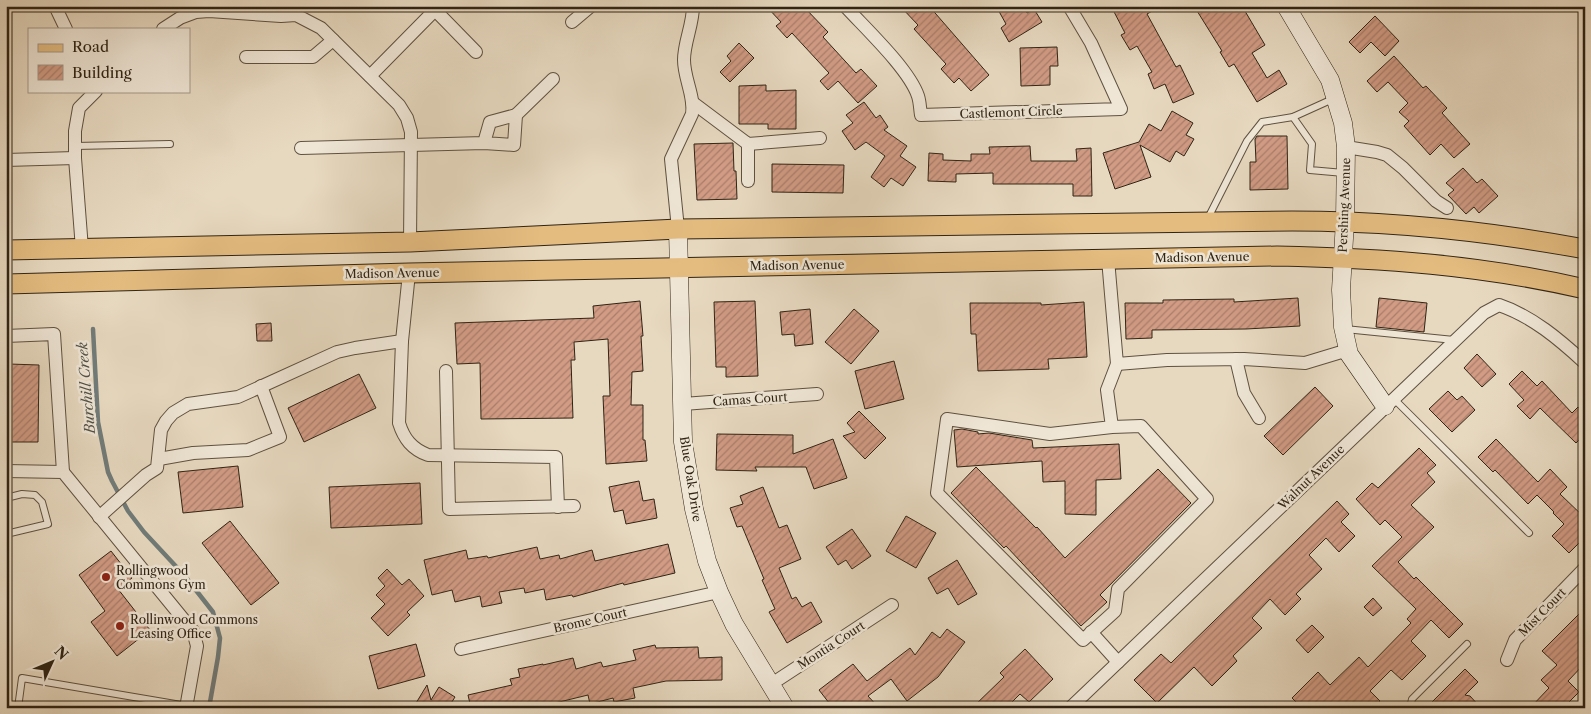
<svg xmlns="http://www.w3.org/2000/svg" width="1591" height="714" viewBox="0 0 1591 714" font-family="'Libre Caslon Text',serif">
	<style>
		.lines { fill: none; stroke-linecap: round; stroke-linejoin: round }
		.stream { stroke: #717c7a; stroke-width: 4.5 }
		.building { fill: url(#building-hatch); stroke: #302415 }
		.lane-casing { stroke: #5e5140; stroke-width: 8 }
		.street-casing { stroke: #5e5140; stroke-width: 14 }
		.secondary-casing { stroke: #302415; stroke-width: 19 }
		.primary-casing { stroke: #302415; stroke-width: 21 }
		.lane { stroke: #efe6d6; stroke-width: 6 }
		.street { stroke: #efe6d6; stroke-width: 12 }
		.secondary { stroke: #efe6d6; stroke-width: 18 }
		.primary { stroke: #e4bc80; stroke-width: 19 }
		.poi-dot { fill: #8f2418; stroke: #efe6d6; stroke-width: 2 }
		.labels { text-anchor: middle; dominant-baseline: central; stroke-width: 5; stroke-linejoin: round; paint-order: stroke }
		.street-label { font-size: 12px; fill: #302415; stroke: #efe6d6 }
		.poi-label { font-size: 12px; fill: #302415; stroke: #efe6d6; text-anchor: start }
		.water-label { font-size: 14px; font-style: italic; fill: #515048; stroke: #efe6d6 }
	</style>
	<defs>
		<pattern id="building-hatch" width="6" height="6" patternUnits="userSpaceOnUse" patternTransform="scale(1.25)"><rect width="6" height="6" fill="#d19b84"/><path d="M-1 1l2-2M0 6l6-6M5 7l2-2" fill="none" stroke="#aa7e6b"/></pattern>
	</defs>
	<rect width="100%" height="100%" fill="#e7d9c0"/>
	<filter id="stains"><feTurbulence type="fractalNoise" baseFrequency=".004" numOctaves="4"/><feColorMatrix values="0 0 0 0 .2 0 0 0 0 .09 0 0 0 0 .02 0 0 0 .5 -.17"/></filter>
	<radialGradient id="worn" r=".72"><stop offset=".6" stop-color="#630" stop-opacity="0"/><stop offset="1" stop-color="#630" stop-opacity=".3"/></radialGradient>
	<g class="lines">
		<polyline class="stream" points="93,329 98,422 108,472 112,481 128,511 144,532 184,575 213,612 220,638 218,657 209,708"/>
	</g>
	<g class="building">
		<polygon points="766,6 803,6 828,32 823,37 856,73 861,69 877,86 858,103 838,81 828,90 820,81 829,73 792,33 787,38 776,26 781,22"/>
		<polygon points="900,6 929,6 989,75 971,91 959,78 954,83 941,69 946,64 914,29 918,25"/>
		<polygon points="996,6 1023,6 1027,13 1034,9 1042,22 1009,42 1001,28 1006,24"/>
		<polygon points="1111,6 1161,6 1147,14 1176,67 1180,65 1194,94 1173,103 1165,84 1154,89 1148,74 1152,72 1137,46 1130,50 1121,35 1125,33"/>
		<polygon points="1194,6 1242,6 1265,45 1252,53 1267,78 1279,70 1287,84 1257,102 1234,64 1229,67 1220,52 1222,51"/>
		<polygon points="1375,16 1399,41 1385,56 1371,42 1360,53 1349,42"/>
		<polygon points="739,43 754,58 730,82 720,72 731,61 727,56"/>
		<polygon points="1057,47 1058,66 1050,66 1050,85 1021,86 1020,48"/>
		<polygon points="1394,56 1423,88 1426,86 1447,108 1442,113 1470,144 1454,158 1441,144 1430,155 1404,126 1409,121 1399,112 1408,103 1388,82 1377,92 1367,81"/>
		<polygon points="766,85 766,91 796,90 796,129 768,129 768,124 739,124 739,86"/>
		<polygon points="864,102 876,118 880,115 888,127 884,130 907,146 900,156 916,167 903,186 891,178 884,187 871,177 885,156 866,142 855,150 842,131 853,123 846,115"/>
		<polygon points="1172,111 1193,123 1186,135 1194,139 1184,156 1176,151 1170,162 1140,145 1151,177 1115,189 1103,153 1139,142 1149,124 1161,131"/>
		<polygon points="1257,136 1287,136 1288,189 1250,190 1250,162 1256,162 1255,139"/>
		<polygon points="733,143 734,171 736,171 737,199 697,200 694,144"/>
		<polygon points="1030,146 1031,161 1077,161 1076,149 1091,148 1092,196 1073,196 1073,184 993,184 993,173 956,174 956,182 928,181 929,153 943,154 943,160 971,161 971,154 990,154 989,147"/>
		<polygon points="772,164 844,165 843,193 772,192"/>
		<polygon points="1463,168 1477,183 1482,179 1498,196 1479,213 1474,207 1466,214 1448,195 1454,190 1446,183"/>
		<polygon points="1298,298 1300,326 1246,329 1152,330 1152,338 1126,339 1125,303 1163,303 1163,300 1234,299 1234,302"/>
		<polygon points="1379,298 1427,303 1424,332 1376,327"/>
		<polygon points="640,301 643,336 641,336 643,371 632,372 631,405 643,405 643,440 645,440 647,461 606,464 603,396 610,396 608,339 574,342 575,360 571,360 573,418 481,419 480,363 457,364 455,323 594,318 593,306"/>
		<polygon points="755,301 758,376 726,377 726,367 716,367 714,302"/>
		<polygon points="1084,302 1087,357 1048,359 1049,369 978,371 976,334 971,334 970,303 1041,303 1041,305"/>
		<polygon points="810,309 813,344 795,346 794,334 782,335 780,312"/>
		<polygon points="854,309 879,331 851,364 825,342"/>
		<polygon points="271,323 272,341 257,341 256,324"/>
		<polygon points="1477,354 1496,374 1482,387 1464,368"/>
		<polygon points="894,361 904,399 865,409 855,371"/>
		<polygon points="9,364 39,365 38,442 8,442"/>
		<polygon points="1522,371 1537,386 1542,381 1572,413 1578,407 1585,413 1585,434 1576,443 1540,408 1530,419 1517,406 1524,400 1509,384"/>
		<polygon points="359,374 376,408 304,442 288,408"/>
		<polygon points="1315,387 1333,406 1283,455 1264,436"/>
		<polygon points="1448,391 1457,400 1462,396 1475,410 1452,432 1429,409"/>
		<polygon points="859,411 886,438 865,459 843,436 855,432 847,423"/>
		<polygon points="962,429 978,432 978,434 989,433 1032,440 1033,448 1119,444 1121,479 1096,480 1096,515 1065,514 1065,481 1043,482 1042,461 957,467 954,430"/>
		<polygon points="717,434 793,435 793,454 833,439 847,478 814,489 806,467 755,467 757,471 716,470"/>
		<polygon points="1496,439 1538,482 1550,469 1567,487 1560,494 1585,518 1585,537 1569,553 1552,536 1564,524 1553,513 1554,512 1537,495 1528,504 1495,470 1493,472 1478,457"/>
		<polygon points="1419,448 1436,465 1427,473 1435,482 1411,505 1434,527 1398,562 1414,579 1416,577 1463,624 1449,638 1431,620 1411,641 1426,656 1402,680 1391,670 1370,691 1380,701 1373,708 1302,708 1292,698 1318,672 1330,685 1359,657 1368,667 1411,623 1407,619 1416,609 1372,566 1402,537 1385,520 1380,525 1356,499 1372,483 1378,488"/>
		<polygon points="238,466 243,507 183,513 178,472"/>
		<polygon points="976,467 1036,528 1037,527 1065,558 1158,469 1191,503 1100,595 1107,602 1081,626 1006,546 1004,548 951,493"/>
		<polygon points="639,481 643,501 654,499 657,518 626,524 623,510 614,512 609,487"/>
		<polygon points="420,483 422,524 331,528 329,487"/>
		<polygon points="763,487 779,528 787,525 801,559 779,568 792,599 796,597 802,607 811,602 822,622 787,643 769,612 775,609 762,580 764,579 742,526 737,527 730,508 743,504 740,496"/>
		<polygon points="1337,501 1349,514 1341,522 1355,536 1339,552 1326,538 1309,555 1322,569 1296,594 1301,599 1285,615 1270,599 1252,618 1262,628 1233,656 1237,661 1212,686 1194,667 1157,703 1134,680 1161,654 1171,663"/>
		<polygon points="906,516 936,533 916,568 886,551"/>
		<polygon points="230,521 279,583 251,605 202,543"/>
		<polygon points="852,529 871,556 852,569 846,560 838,565 826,547"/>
		<polygon points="668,544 675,573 624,585 623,583 573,597 572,595 546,600 544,589 525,593 524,588 499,592 502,603 482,607 480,596 455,602 452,590 432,595 424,560 466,550 468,559 487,556 488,558 537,547 540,559 559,555 560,559 592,550 595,561"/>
		<polygon points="111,551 132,578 118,589 150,630 117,656 91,622 105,611 79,575"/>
		<polygon points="957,560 977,594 958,605 948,588 937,594 928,578"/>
		<polygon points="387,569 402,585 409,579 424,596 407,612 410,615 388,636 371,618 385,604 376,595 385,586 378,578"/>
		<polygon points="1373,598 1382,608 1373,616 1364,607"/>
		<polygon points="1585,608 1585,663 1568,681 1579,692 1563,708 1530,708 1549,688 1541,680 1557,665 1542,651"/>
		<polygon points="1312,625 1324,637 1308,653 1296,640"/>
		<polygon points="947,629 965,642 938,677 907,701 891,679 868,696 879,708 833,708 819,690 853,664 867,681 910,648 915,655 932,632 940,638"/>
		<polygon points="416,644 425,676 378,689 369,656"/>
		<polygon points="655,645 656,648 698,647 699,658 722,657 722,680 666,681 633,688 635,698 614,702 613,698 590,704 588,695 551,704 552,708 471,708 468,695 512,685 510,679 520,677 518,669 543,664 543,665 573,658 576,669 601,662 603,667 636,660 633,650"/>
		<polygon points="1025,649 1053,679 1029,702 1020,694 1006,708 972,708 1004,677 1000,673"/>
		<polygon points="1465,669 1478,682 1465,695 1470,696 1481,708 1426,708"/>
		<polygon points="427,685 431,700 439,687 455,697 448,708 413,708"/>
	</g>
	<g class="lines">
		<defs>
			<g id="lane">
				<polyline points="1293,117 1312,144 1310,170 1344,173"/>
				<polyline points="75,146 170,144"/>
				<polyline points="1207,220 1247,141 1262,122 1293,117 1335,98"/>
				<polyline points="1345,329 1454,340"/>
				<polyline points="1393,398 1529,533"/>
				<polyline points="6,498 22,494 35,495 42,502 48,524 6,534"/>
				<polyline points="18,708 22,678 187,706"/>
				<polyline points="1410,708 1412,699 1467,644"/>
			</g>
			<g id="street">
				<polyline points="55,6 66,29"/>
				<path d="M845 6C865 28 909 69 918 96 920 102 920 109 921 115L1121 109 1091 43 1069 6"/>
				<polyline points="572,22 591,6"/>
				<polyline points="163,29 180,18 196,12 209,11 281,16 296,15 321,28 399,105 407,118 411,132 410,242"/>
				<polyline points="246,57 313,57 333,40"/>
				<polyline points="370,76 435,10 476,52"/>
				<polyline points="692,102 748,144 820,138"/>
				<polyline points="516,115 553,79"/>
				<polyline points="1346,147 1377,152 1387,155 1403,168 1436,201 1447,208"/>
				<polyline points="301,148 484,143 490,122 516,115 514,145 484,143"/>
				<polyline points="6,160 75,158"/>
				<polyline points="748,181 748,144"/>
				<path d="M678 229 671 159 692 114C695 96 684 79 684 60 684 42 693 25 693 6"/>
				<polyline points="82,249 75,158 75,131 79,108 96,91"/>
				<polyline points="1108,259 1117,364 1167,360 1244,359 1305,363 1348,350"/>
				<path d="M409 273 402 341 399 423C404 439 412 449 428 455L556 457 558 507"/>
				<polyline points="6,336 54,334 63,472"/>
				<polyline points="1236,359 1244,393 1259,418"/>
				<polyline points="446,371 449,509 574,506"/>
				<polyline points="683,404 817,394"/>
				<polyline points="1112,427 1141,426 1207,499 1118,589 1115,611 1083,640 937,493 947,419 1050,434 1112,427 1107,390 1117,364"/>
				<polyline points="159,459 193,453 248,450 280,437 261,386"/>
				<polyline points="6,471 63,472 193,631 197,646 186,708"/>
				<polyline points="99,517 146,475 157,468 161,430 166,421 173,413 188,404 238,397 337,352 355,348 402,341"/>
				<polyline points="1091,632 1118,662"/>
				<polyline points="461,649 719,592"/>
				<polyline points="1507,660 1515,640 1585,568"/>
				<polyline points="770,685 892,605"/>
				<path d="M1070 708 1484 313 1499 305C1532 316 1560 340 1585 363"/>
			</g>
			<g id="secondary">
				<polyline points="1286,6 1330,80 1343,123 1346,147 1345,221 1341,290 1343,327 1349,354 1385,406"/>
				<polyline points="678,229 683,442 694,509 707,561 719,592 734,624 785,708"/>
			</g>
			<g id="primary">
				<path d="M6 250 410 242 678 229 1292 221C1391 221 1488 231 1585 249"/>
				<path d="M6 284 409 273 1277 256C1382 258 1481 265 1585 289"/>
			</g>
		</defs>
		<use href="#lane" class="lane-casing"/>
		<use href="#street" class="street-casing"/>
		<use href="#secondary" class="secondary-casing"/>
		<use href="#primary" class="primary-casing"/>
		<use href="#lane" class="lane"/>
		<use href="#street" class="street"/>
		<use href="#secondary" class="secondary"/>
		<use href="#primary" class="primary"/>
	</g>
	<g class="poi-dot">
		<circle cx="106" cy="577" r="5"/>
		<circle cx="120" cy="626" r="5"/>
	</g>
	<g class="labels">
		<g class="street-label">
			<text transform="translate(1011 112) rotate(-2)">Castlemont Circle</text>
			<text transform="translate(1344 205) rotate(-88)">Pershing Avenue</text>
			<text transform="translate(1202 257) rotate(-1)">Madison Avenue</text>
			<text transform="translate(797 265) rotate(-1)">Madison Avenue</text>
			<text transform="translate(392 273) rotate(-1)">Madison Avenue</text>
			<text transform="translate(750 399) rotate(-4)">Camas Court</text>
			<text transform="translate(1311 477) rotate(-44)">Walnut Avenue</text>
			<text transform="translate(691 479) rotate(81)">Blue Oak Drive</text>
			<text transform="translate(1542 612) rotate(-46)">Mist Court</text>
			<text transform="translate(590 620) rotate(-13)">Brome Court</text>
			<text transform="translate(831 645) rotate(-33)">Montia Court</text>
		</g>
		<g class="poi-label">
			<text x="116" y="570">Rollingwood<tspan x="116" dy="14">Commons Gym</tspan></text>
			<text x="130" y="619">Rollinwood Commons<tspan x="130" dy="14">Leasing Office</tspan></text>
		</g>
		<g class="water-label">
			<text transform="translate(86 388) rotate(-95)">Burchill Creek</text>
		</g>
	</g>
	<rect width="1591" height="714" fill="none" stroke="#e7d9c0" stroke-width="25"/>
	<rect x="8" y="8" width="1576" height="699" fill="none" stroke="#302415" stroke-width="2.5"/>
	<rect x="12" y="12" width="1566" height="689" fill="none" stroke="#302415"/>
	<rect x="28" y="28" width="162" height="65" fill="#efe6d6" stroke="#a39889"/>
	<rect x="38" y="44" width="25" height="8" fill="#e4bc80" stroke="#a39889"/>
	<text x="72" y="52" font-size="15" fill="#302415">Road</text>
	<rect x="38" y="65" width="25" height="15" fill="url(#building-hatch)" stroke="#a39889"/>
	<text x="72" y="78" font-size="15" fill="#302415">Building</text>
	<g transform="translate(52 662) rotate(46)" stroke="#efe6d6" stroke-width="4" paint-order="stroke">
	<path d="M0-4L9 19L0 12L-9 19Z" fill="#302415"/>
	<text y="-8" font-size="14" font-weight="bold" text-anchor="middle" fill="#302415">N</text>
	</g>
	<rect width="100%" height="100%" filter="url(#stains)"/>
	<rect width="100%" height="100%" fill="url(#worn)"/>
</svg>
